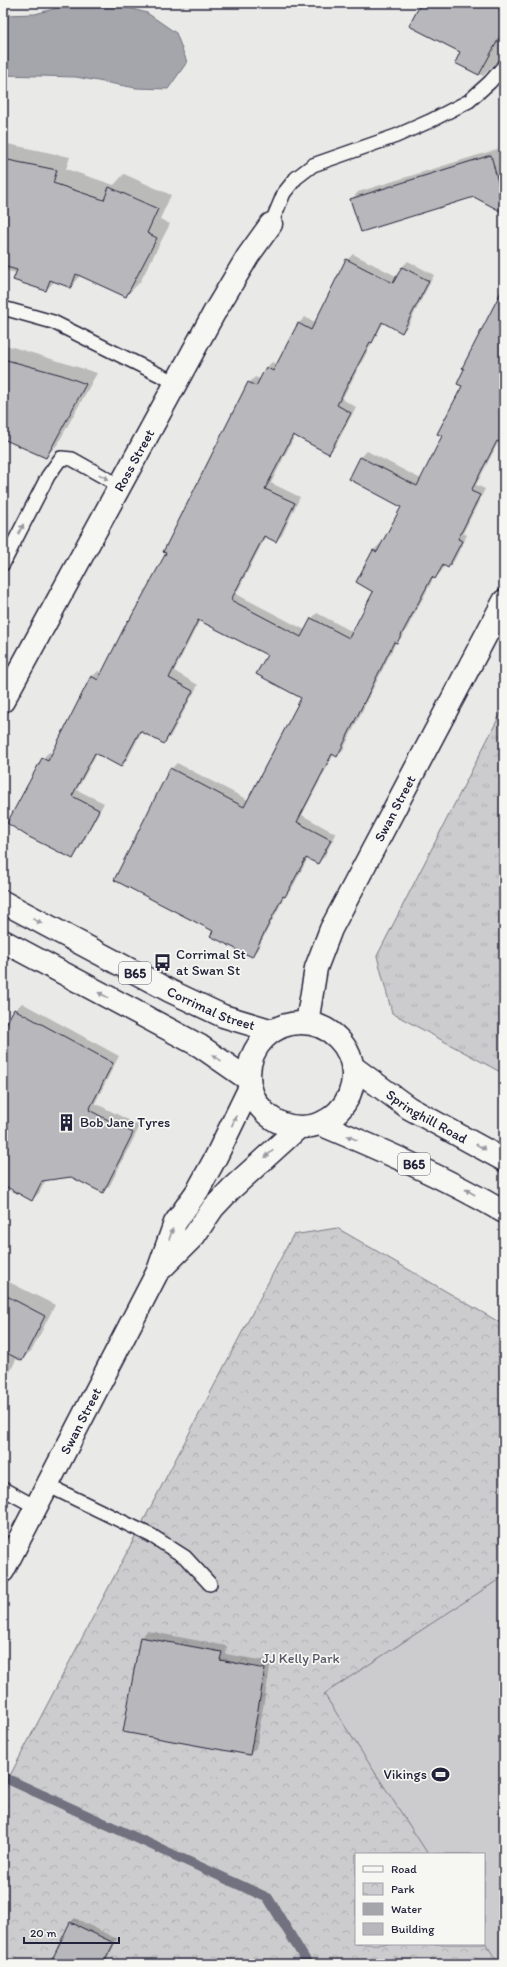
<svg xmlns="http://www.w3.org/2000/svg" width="507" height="1967" viewBox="0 0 507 1967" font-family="Itim,sans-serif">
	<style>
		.grass { fill: url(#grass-tufts); stroke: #777784 }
		.park { fill: url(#park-crowns); stroke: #777784; fill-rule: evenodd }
		.pitch { fill: #ccccce; stroke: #777784 }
		.water { fill: #a5a5ac; stroke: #71717f }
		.shadow { fill: #0003 }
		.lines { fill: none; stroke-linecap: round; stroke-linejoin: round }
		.stream { stroke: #71717f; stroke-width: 10 }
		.building { fill: #b8b8bc; stroke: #22223b }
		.service-casing { stroke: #22223b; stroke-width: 16 }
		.minor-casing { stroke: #22223b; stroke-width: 25 }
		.tertiary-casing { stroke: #22223b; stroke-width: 25 }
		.primary-casing { stroke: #22223b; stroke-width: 25 }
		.service { stroke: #f6f6f2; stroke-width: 13 }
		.minor { stroke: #f6f6f2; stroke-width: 22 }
		.tertiary { stroke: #f6f6f2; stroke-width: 22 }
		.primary { stroke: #f6f6f2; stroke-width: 22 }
		.oneway { fill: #9797a0 }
		.labels { text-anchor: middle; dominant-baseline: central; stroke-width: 3.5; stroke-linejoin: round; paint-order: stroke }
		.shield { fill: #f6f6f2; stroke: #626272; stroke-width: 1 }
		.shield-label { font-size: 13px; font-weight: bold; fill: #22223b }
		.street-label { font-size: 14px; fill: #22223b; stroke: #f6f6f2 }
		.poi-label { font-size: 14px; fill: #22223b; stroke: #f6f6f2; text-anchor: start }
		.park-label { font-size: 14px; fill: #555567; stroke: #f6f6f2 }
	</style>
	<defs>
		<pattern id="grass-tufts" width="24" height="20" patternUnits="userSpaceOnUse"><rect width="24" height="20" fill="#ccccce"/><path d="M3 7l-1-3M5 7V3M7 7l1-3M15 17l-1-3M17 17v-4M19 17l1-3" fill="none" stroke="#afafb2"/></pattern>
		<pattern id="park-crowns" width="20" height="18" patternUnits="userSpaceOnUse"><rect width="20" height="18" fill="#ccccce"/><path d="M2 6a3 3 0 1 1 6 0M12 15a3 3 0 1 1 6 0" fill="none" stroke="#afafb2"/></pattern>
	</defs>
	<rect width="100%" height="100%" fill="#e9e9e7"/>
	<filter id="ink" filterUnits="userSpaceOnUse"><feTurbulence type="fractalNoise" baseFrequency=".025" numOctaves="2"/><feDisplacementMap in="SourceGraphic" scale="8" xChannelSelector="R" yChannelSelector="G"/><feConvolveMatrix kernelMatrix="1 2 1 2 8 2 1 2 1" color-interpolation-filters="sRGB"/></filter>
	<g filter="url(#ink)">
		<polygon class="grass" points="504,707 504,1074 392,1013 377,956"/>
		<path class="park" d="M337 1228 504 1325V1964H3V1789L293 1235ZM356 1854H484V1944H356Z"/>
		<polygon class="pitch" points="504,1576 504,1964 499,1964 484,1941 484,1854 428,1854 324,1694"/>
		<polygon class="water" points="75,3 111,3 147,13 176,33 187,62 168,89 136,88 76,77 3,75 3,15 35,14"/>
		<g class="shadow">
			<polygon points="422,3 504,3 504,29 500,36 504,38 504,58 499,59 483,76 456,62 462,51"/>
			<polygon points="504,79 504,87 500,84"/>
			<polygon points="3,143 70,157 66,169 114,185 124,174 171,195 160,219 170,224 140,282 126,296 81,275 70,286 55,281 46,290 17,273 3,270"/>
			<polygon points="498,149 504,173 504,212 474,196 352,199 358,192"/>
			<polygon points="353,254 398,277 402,267 408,261 434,275 408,326 402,332 384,322 374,339 342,399 356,407 335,447 329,453 295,435 271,483 300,497 282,535 276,541 266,536 236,594 305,630 311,619 317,613 353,632 374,591 358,582 374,550 380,544 382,545 403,506 350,479 361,457 367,451 421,479 443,436 504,287 504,438 499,441 476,485 485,489 463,533 467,535 454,561 448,567 445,565 441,572 435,578 434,577 403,636 396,642 343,750 337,756 334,754 302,815 336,834 324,857 318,863 308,858 291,890 285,896 257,950 251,956 214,931 171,769 177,763 248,800 302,698 268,654 200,620 174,671 198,685 170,737 164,742 142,731 127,760 121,766 97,753 77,790 104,803 78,852 72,858 9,822 43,758 49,752 53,754 92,677 98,671 103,673 128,621 132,617 167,553 249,383 255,377 260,379 266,368 272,362 277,365 299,323 305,317 315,323 347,260"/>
			<polygon points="3,344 97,373 57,445 46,456 3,438"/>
			<polygon points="3,529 9,532 3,542"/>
			<polygon points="22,1003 119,1056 95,1103 140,1126 110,1185 103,1192 72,1176 46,1180 39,1193 32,1200 8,1187 3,1196 3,1025 6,1026 15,1010"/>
			<polygon points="3,1279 55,1305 32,1350 21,1360 17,1358 3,1385"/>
			<polygon points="147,1631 227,1646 226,1654 271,1662 256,1748 250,1754 141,1638"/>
			<polygon points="75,1918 117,1939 105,1964 54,1964 53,1959 71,1922"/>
		</g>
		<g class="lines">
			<polyline class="stream" points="3,1777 268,1898 308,1964"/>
		</g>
		<g class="building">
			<polygon points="421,3 504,3 504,29 479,75 455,63 460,52 409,26"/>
			<polygon points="491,155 504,206 504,213 474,197 361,232 350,199"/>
			<polygon points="3,159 57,170 53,183 104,200 109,187 158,209 147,233 157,238 126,297 76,274 71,288 50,280 46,291 13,280 17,270 3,266"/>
			<polygon points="346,259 393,283 402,267 429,281 402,333 382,322 372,343 370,342 337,405 351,413 329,454 293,435 265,489 295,503 276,542 264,536 231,600 301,637 311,618 349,638 373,592 356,582 373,550 377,552 401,507 349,479 360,457 417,486 442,436 437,434 462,386 457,384 464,369 462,368 504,286 504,445 497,441 471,491 480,495 458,539 462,541 448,568 443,565 435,579 432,577 397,643 394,642 337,757 332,754 297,822 331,840 318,864 306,858 285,897 283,896 252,957 210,936 213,931 114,880 170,768 244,807 301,698 256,674 267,655 198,620 169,678 193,691 164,744 140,731 121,767 95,753 72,796 99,810 73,859 27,836 7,823 42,758 48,761 91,676 98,680 128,620 129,621 166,553 163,552 248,382 256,386 266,367 273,371 298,323 311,330"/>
			<polygon points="3,359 62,375 86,384 46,458 3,439"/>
			<polygon points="14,1009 113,1063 89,1110 133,1133 103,1193 71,1177 42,1181 32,1201 3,1185 3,1030"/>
			<polygon points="3,1294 45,1316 22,1361 3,1351"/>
			<polygon points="140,1637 222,1652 220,1660 265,1669 250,1755 123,1732"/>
			<polygon points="70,1922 114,1943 103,1964 50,1964"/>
		</g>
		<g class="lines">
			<defs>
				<g id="service">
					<polyline points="271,224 284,193 296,178 313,165 396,136 430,121 469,101 490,82 504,66"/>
					<polyline points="3,308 53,322 176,383"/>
					<polyline points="3,564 48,476 61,458 72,459 120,486"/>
					<polyline points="47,1485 152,1536 185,1557 210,1584"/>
					<polyline points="3,1489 36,1507"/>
				</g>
				<g id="minor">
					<path id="s1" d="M3 701 214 313 248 256 271 224"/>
					<path id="s2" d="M307 1023 316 968 331 929 504 601"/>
				</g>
				<g id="tertiary">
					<polyline points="161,1269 194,1236 213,1208 231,1189 298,1128"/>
					<path id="s3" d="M3 1571 158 1271 175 1223 198 1190 216 1157 250 1087"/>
				</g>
				<g id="primary">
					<path id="s4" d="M3 902 170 991 223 1016 273 1031"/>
					<polyline points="3,941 200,1046 249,1080"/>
					<circle cx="301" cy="1075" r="52"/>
					<path id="s5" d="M353 1067 409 1108 504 1160"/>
					<path d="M320 1124C384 1151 444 1177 504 1212"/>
				</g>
			</defs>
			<use href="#service" class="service-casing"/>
			<use href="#minor" class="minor-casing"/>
			<use href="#tertiary" class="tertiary-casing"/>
			<use href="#primary" class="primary-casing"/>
			<use href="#service" class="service"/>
			<use href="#minor" class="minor"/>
			<use href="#tertiary" class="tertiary"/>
			<use href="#primary" class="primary"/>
		</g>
		<defs><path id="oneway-solid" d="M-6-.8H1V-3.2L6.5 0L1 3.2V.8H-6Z"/></defs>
		<g class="oneway">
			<use href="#oneway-solid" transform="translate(104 477) rotate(29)"/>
			<use href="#oneway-solid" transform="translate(21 529) rotate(-63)"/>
			<use href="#oneway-solid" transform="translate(37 921) rotate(28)"/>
			<use href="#oneway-solid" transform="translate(103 995) rotate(-152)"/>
			<use href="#oneway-solid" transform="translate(217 1058) rotate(-145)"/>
			<use href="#oneway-solid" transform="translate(234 1121) rotate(-65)"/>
			<use href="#oneway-solid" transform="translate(352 1138) rotate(-157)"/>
			<use href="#oneway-solid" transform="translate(481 1147) rotate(29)"/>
			<use href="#oneway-solid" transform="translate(269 1154) rotate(138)"/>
			<use href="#oneway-solid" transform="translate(470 1192) rotate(-150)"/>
			<use href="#oneway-solid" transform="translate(171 1234) rotate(-71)"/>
		</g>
	</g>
	<defs>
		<symbol id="bus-bare" viewBox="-9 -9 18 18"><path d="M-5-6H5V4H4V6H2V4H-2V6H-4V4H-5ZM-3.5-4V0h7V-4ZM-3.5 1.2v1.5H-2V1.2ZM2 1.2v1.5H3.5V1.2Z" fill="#22223b" stroke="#f6f6f2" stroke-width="2.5" paint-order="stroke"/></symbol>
		<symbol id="building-bare" viewBox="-9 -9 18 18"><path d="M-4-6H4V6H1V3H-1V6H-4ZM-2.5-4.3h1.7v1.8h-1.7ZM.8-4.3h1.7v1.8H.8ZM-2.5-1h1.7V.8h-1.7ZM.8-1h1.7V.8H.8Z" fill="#22223b" stroke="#f6f6f2" stroke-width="2.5" paint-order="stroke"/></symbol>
		<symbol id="stadium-bare" viewBox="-9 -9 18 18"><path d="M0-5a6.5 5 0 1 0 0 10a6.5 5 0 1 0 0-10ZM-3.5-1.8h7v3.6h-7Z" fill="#22223b" stroke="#f6f6f2" stroke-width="2.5" paint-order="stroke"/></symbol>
	</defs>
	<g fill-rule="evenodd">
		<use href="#bus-bare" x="150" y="950" width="25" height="25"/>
		<use href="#building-bare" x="54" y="1110" width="25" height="25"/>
		<use href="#stadium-bare" x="428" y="1762" width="25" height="25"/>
	</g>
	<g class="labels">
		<g class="shield">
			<rect x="119" y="962" width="32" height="22" rx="3"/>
			<rect x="398" y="1153" width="32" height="22" rx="3"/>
		</g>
		<g class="shield-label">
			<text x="135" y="973">B65</text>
			<text x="414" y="1164">B65</text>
		</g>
		<g class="street-label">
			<text stroke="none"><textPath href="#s1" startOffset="274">Ross Street</textPath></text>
			<text stroke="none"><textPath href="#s2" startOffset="234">Swan Street</textPath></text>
			<text stroke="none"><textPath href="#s4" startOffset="234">Corrimal Street</textPath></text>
			<text stroke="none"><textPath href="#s5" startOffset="89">Springhill Road</textPath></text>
			<text stroke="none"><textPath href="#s3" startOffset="169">Swan Street</textPath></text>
		</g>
		<g class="poi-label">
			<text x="176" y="954">Corrimal St<tspan x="176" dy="16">at Swan St</tspan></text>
			<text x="80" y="1122">Bob Jane Tyres</text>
			<text x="427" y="1774" text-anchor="end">Vikings</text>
		</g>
		<g class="park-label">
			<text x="301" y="1658">JJ Kelly Park</text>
		</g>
	</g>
	<rect width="507" height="1967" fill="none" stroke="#f6f6f2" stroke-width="16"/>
	<rect x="8" y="8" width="491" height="1951" fill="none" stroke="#22223b" stroke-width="1.5" filter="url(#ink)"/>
	<rect x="355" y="1853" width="130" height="92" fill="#f6f6f2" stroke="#a1a1a9"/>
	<rect x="363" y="1866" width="20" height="6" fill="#f6f6f2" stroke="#a1a1a9"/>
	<text x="391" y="1873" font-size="12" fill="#22223b">Road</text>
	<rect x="363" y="1883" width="20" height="12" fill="url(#park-crowns)" stroke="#a1a1a9"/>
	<text x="391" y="1893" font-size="12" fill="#22223b">Park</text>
	<rect x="363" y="1903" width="20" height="12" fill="#a5a5ac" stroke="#a1a1a9"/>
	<text x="391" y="1913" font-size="12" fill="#22223b">Water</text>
	<rect x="363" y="1923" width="20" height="12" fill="#b8b8bc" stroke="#a1a1a9"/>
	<text x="391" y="1933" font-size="12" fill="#22223b">Building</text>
	<path d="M24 1937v6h95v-6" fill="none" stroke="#22223b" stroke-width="2"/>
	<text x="30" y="1937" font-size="12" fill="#22223b" stroke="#f6f6f2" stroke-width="3" paint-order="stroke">20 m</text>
</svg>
